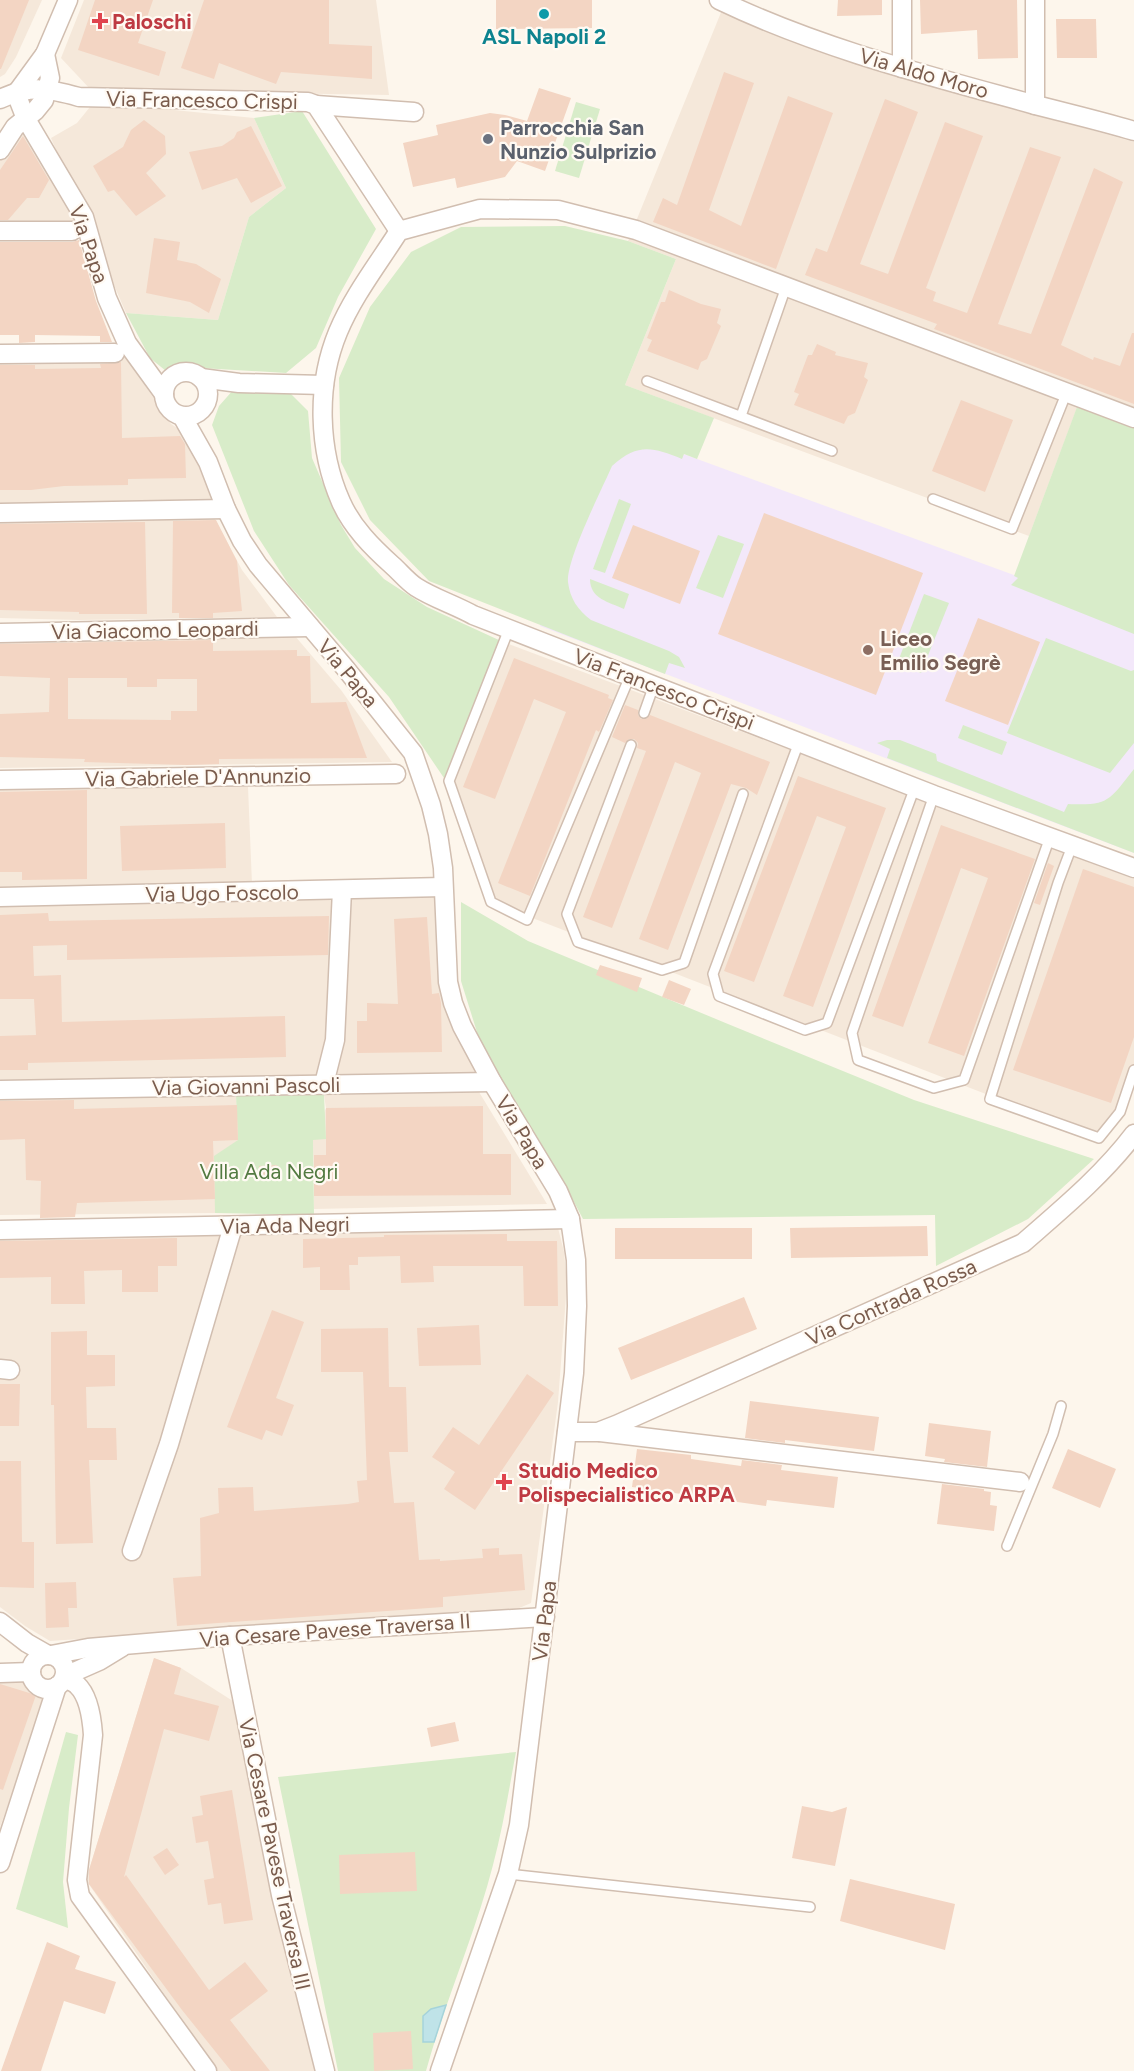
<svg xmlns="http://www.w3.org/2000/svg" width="1134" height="2071" viewBox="0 0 1134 2071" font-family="Figtree,sans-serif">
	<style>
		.residential { fill: #f5e8da }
		.education { fill: #f3e8fa }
		.green { fill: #d8ecc9 }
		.water { fill: #bfe3e8; stroke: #a5d3da; stroke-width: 1.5 }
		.building { fill: #f3d5c3; fill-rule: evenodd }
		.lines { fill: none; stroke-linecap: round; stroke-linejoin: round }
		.service-casing { stroke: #d1beb0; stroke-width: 12 }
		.minor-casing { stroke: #d1beb0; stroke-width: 21 }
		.service { stroke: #fff; stroke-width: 9 }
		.minor { stroke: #fff; stroke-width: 18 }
		.culture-dot { fill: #0f9aa8; stroke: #fffaf3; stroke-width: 2 }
		.health-dot { fill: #e0444e; stroke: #fffaf3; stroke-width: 2 }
		.worship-dot { fill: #6b7280; stroke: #fffaf3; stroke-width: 2 }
		.education-dot { fill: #8d6e63; stroke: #fffaf3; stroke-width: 2 }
		.labels { text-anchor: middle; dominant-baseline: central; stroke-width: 4.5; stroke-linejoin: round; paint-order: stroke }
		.health-label { font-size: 21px; font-weight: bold; fill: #be3a42; stroke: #fffaf3; text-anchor: start }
		.culture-label { font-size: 21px; font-weight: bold; fill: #0d838f; stroke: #fffaf3 }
		.street-label { font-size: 21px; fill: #7a5c4d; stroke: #fffaf3 }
		.worship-label { font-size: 21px; font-weight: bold; fill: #5b616d; stroke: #fffaf3; text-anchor: start }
		.education-label { font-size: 21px; font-weight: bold; fill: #785e54; stroke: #fffaf3; text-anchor: start }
		.park-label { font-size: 21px; fill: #537a41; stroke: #fffaf3 }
	</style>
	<rect width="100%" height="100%" fill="#fdf6ec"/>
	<g class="residential">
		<polygon points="0,0 42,0 16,57 5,74 0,77"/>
		<polygon points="84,0 376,0 389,95 91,90 61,58"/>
		<polygon points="722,10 872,68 1134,142 1134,407 1084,389 1029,536 625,385 676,259 628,241"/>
		<polygon points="94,102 254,118 286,188 249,217 218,320 126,313 51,138 77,123"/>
		<polygon points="23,125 86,224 0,227 0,159"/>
		<polygon points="126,357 171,424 186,434 216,509 0,509 0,358"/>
		<polygon points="173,519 215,519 242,570 277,617 79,620 0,618 0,521"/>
		<polygon points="295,636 341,690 392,762 0,768 0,640"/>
		<polygon points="501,641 1134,879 1134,1070 1120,1112 1099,1138 491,902 444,778"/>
		<polygon points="248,787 252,884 0,890 0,789"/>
		<polygon points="443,887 448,982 492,1082 0,1090 0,897"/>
		<polygon points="479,1092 547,1204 314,1209 313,1140 326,1108 324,1095"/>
		<polygon points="236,1096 238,1140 215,1199 215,1213 0,1215 0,1099"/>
		<polygon points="558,1228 564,1252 567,1283 558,1402 531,1603 517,1609 50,1641 25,1626 0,1607 0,1236"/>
		<polygon points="154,1658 181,1668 236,1703 321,2071 217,2071 86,1880"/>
		<polygon points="0,1679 35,1684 47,1696 0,1827"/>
	</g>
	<polygon class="education" points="618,430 1134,619 1134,853 540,626"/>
	<g class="green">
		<polygon points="576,102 600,109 579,178 555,171"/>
		<polygon points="302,111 376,229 338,297 316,348 286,373 184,367 166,371 150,358 126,313 218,320 249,217 286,188 254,118"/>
		<path d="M565 226 628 241 676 259 625 385 714 418 697 459 684 454 682 459C652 447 638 443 612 466 602 489 566 560 568 582 570 599 578 610 591 620L669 651 679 657 685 668 669 663 665 674 429 581 370 520 341 462 339 378 370 307 411 252 461 227Z"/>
		<polygon points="234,389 289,392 308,411 312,458 341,525 355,548 384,579 427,607 501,641 444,778 389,697 289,585 254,531 212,425 219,406"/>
		<polygon points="1077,407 1134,428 1134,634 1011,585 1018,578 1014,576"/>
		<polygon points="619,499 631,504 605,573 593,569"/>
		<polygon points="718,535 744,544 723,598 696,588"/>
		<path d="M590 579 629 594 624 609C609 602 590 599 590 579Z"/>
		<polygon points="924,594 949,603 921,673 897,664"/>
		<polygon points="1046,638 1131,671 1134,670 1134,743 1110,773 1007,733"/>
		<polygon points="963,725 1007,742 1002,755 958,738"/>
		<path d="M887 740H900L936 754 937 761 1064 812 1068 804C1110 806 1109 800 1134 769V853L887 758 890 749 877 743Z"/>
		<polygon points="461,902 528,941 728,1024 914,1100 1094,1159 1028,1219 936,1266 935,1215 583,1219 562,1179 481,1045 461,981"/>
		<polygon points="324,1095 326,1139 313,1140 314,1215 215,1213 214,1156 238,1140 236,1096"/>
		<polygon points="66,1732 78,1735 69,1808 63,1882 68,1928 16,1909"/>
		<path d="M516 1752C509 1789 503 1828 493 1865 475 1935 445 2001 426 2071H338L278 1777Z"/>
	</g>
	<polygon class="water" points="446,2005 434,2042 423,2042 423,2016 431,2009"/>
	<g class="building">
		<polygon points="0,0 29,0 1,69 0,69"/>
		<polygon points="95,0 153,0 138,43 166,52 159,76 78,50"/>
		<polygon points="204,0 329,0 329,44 372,46 372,79 281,72 276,84 219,63 214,79 181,68"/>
		<polygon points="496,0 592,0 592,28 496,29"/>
		<polygon points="838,0 882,0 882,15 837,16"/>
		<polygon points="920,0 1017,0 1018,58 978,59 977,30 921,34"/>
		<polygon points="1056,19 1096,19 1097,58 1057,58"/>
		<polygon points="724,72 754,83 709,210 741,226 788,96 833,113 776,269 653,222 663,198 677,205"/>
		<polygon points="539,88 571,98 545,171 517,161 505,177 457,188 455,178 413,187 403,143 438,135 436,125 490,113 505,115 527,121"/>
		<polygon points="885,99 918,112 860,264 888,274 945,122 983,136 926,288 936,292 933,301 967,313 1030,147 1061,157 998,324 1031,334 1094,168 1123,182 1061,345 1093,360 1094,357 1120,366 1132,333 1134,333 1134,404 934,329 937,324 805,275 816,248 827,252"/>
		<polygon points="144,120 165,136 166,154 146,173 166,196 136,216 114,190 108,192 93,166 123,147 131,130"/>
		<polygon points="251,126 282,186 251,203 237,178 202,190 189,152 222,146 234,138 237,132"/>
		<polygon points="23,136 49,180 39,198 27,198 8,220 0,220 0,170"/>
		<polygon points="154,238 180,242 177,260 196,264 221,279 209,313 190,302 146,293"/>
		<polygon points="79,240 96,301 112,342 100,342 100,336 35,335 35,342 19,343 19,335 0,335 0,242 72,242"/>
		<polygon points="669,290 701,304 721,309 717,323 721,326 707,359 701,362 698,370 647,351 652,340 647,338 661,302 665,302"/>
		<polygon points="817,344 836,352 835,355 868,363 864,377 868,380 855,413 848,416 844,424 794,405 799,394 794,392 808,355 812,355"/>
		<polygon points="121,362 122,438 180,436 185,444 186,478 128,479 128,485 64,486 31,490 0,490 0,365 35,365 35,369 101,368 100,364"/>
		<polygon points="961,400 1013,420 985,492 932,471"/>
		<polygon points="764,513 923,573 876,695 718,634"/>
		<polygon points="216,520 237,561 242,611 213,613 213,618 179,618 179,613 172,613 173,521"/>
		<polygon points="145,522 147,614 79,614 79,612 0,610 0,524"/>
		<polygon points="633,525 700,551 680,604 612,578"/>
		<polygon points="978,618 1040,642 1008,725 945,701"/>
		<path d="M213 640V651L297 650V656H310L311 703 346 702 367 758 219 759V764L187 765 84 762 85 759 0 757V714L49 712 50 678 0 676V644ZM68 678H127V687H157V679H197V711H171V720L68 719Z"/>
		<polygon points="514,658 609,695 608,698 613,700 599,732 596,730 530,896 498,883 566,712 534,699 495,799 463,787"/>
		<polygon points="625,705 638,710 638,715 641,719 646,719 650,715 770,762 757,795 746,788 731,784 668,950 639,939 701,773 675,762 612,928 583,917 646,751 637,748 638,743 634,739 629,739 625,743 612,737"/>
		<polygon points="798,776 886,808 813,1007 783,996 846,827 817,816 754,982 724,971"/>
		<polygon points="87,790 87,879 22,880 22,872 0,872 0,792"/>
		<polygon points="225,823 226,868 122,871 120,826"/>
		<polygon points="941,825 1035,859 964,1056 928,1043 988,878 961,868 903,1027 872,1016"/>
		<polygon points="1048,863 1054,866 1040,905 1034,903"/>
		<polygon points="1083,869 1134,887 1134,1037 1111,1103 1013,1070"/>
		<polygon points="48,913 49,921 329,916 328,955 67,960 67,945 33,946 34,976 61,975 62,1022 285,1016 286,1057 28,1063 28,1070 0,1070 0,1036 36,1035 34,999 0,999 0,915"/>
		<polygon points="427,917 432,994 439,993 441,1003 442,1052 357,1053 357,1021 367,1021 367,1003 398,1004 394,919"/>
		<polygon points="600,965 642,978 637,992 596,975"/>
		<polygon points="669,980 691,989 684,1005 662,997"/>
		<polygon points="74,1100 74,1109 237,1105 238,1140 213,1141 215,1199 77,1203 75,1217 40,1218 41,1181 26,1180 25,1139 0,1140 0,1101"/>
		<polygon points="483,1106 483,1154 511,1154 511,1195 314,1196 314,1155 326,1155 326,1108"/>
		<polygon points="277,1165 278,1179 259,1180 259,1166"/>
		<polygon points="927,1226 928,1256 791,1258 790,1228"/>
		<rect x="615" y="1228" width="137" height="31"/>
		<polygon points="507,1234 507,1241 557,1241 558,1306 524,1306 523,1266 433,1266 434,1282 401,1283 400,1256 358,1257 358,1265 349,1265 350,1290 320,1290 320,1267 303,1268 303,1239 384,1237 384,1235"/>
		<polygon points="177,1238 177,1266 158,1266 158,1292 122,1292 122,1270 84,1271 85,1304 51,1304 51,1277 0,1278 0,1241"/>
		<polygon points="744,1297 757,1329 631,1380 618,1348"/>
		<polygon points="272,1310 304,1322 276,1398 294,1405 282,1436 266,1430 262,1440 227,1427"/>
		<polygon points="479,1325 481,1365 419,1366 417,1328"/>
		<polygon points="388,1328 389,1387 406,1387 408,1452 389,1452 394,1503 414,1502 419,1560 440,1559 440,1561 483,1558 482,1549 499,1548 499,1555 522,1554 525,1590 443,1597 443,1607 177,1626 173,1578 201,1576 200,1518 219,1513 218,1488 253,1487 254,1511 348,1504 359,1502 357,1481 367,1480 363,1372 321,1372 321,1329"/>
		<polygon points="87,1331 87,1355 115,1355 115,1386 86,1387 87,1428 116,1428 117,1460 89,1460 93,1543 56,1544 54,1405 51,1405 51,1332"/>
		<polygon points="527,1374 554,1393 475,1510 444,1489 455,1472 432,1457 453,1427 479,1445"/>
		<polygon points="0,1384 20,1384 19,1426 0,1426"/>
		<polygon points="750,1401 879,1417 874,1451 785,1440 785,1443 745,1438"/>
		<polygon points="929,1423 991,1431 987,1467 944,1462 945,1459 925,1456"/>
		<polygon points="637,1449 691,1455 691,1459 741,1466 742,1460 782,1465 781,1470 838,1477 834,1508 767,1500 766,1506 632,1487"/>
		<polygon points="1068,1449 1116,1469 1100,1508 1052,1488"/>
		<polygon points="0,1461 21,1461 22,1542 34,1542 34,1588 0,1587"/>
		<polygon points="942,1484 984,1489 984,1491 991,1492 990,1505 997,1506 994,1531 937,1524"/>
		<polygon points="76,1582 77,1608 68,1608 69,1627 46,1628 45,1583"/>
		<polygon points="154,1658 181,1668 174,1694 219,1706 209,1741 164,1729 124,1877 126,1875 209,1990 245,1962 268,1991 230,2020 270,2071 231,2071 182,2010 89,1884 89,1870"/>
		<polygon points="0,1684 36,1695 3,1790 0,1789"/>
		<polygon points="455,1722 459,1741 431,1747 427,1728"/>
		<polygon points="232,1790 253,1920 224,1924 221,1903 208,1905 204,1880 214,1878 208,1841 196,1843 192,1817 203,1815 200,1796"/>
		<polygon points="802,1806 832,1812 847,1807 835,1866 792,1858"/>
		<polygon points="167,1848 179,1865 165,1875 153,1857"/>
		<polygon points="415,1852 417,1891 340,1894 339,1855"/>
		<polygon points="850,1879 955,1904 945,1950 840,1921"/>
		<polygon points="47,1942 80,1956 75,1969 116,1982 105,2014 64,2001 41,2071 1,2071"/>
		<polygon points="411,2031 413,2069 374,2071 373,2033"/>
	</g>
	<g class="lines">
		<defs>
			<g id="service">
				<polyline points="647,381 832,451"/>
				<polyline points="741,416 786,287"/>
				<polyline points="933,499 1012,529 1066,394"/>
				<polyline points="509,629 449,781 491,902 527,920 630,676"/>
				<polyline points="644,713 654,685"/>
				<polyline points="799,742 713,974 719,996 805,1030 827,1023 915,787"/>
				<polyline points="631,745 567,914 578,942 662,970 684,963 743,794"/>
				<polyline points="934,795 852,1033 858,1060 934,1088 964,1080 1050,837"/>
				<polyline points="1072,846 1058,883 990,1099 1099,1138 1120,1112 1134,1070"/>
				<polyline points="1007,1546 1053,1434 1061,1406"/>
				<polyline points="508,1874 810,1907"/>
			</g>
			<g id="minor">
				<path d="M719 0C819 48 926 75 1032 104 1066 113 1101 121 1134 131"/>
				<polyline points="1035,0 1035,105"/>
				<polyline points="902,68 902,0"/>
				<polyline points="18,91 19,101 26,119 84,217 107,298 127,343 164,394"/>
				<polyline points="18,91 45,54 68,0"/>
				<path d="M0 99C31 85 47 88 79 97L308 102 316 105 399 231"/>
				<polyline points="316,105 414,112"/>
				<polyline points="0,150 15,127 35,111 44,100 50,78 45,54"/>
				<polyline points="0,231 72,231"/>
				<polyline points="0,354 115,353"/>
				<circle cx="186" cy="394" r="22"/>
				<polyline points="201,378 239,383 324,385"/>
				<polyline points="182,416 208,462 226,509 242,541 258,565 346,669 413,753 431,805 438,834 443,868 448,982 453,1003 462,1026 492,1082 558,1191 570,1219 576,1260 577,1306 574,1373 519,1825 508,1874 440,2071"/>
				<path d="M1134 418 636 230 558 210 480 209 399 231C378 264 353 296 338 332 316 385 318 450 341 502 352 527 372 547 392 565 400 572 407 581 416 587 433 598 455 605 473 615L934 795 1134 868"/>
				<polyline points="0,513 226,509"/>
				<polyline points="0,633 310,627"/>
				<polyline points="0,780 396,774"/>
				<polyline points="0,897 443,887"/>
				<polyline points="324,1084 335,1040 342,890"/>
				<polyline points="0,1090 492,1082"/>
				<polyline points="0,1230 570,1219"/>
				<polyline points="0,1369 10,1370"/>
				<path d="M567 1432H598L616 1425 1023 1243C1062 1209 1103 1175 1134 1134"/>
				<polyline points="600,1432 1020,1482"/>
				<polyline points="132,1551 169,1444 233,1226"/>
				<polyline points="0,1622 27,1643 48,1655"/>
				<polyline points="230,1636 281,1895 325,2071"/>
				<polyline points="51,1655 88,1648 230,1636 545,1617"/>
				<circle cx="48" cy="1672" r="17"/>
				<polyline points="0,1673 31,1672"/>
				<polyline points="65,1676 99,1661 122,1647"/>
				<path d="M64 1678C68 1680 74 1682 77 1685 89 1696 92 1720 93 1735L77 1880 80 1896 207 2071"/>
				<polyline points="0,1863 57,1686"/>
			</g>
		</defs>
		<use href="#service" class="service-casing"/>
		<use href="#minor" class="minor-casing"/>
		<use href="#service" class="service"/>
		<use href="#minor" class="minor"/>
	</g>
	<circle class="culture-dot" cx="544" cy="14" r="6"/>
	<g class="health-dot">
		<path d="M97 12h6v6h6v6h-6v6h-6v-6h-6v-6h6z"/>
		<path d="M501 1473h6v6h6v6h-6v6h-6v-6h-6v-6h6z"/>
	</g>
	<circle class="worship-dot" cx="488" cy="139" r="6"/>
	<circle class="education-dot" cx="868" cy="650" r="6"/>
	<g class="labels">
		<g class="health-label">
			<text x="112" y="21">Paloschi</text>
			<text x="518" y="1470">Studio Medico<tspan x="518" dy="24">Polispecialistico ARPA</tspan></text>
		</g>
		<g class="culture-label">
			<text x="544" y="36">ASL Napoli 2</text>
		</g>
		<g class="street-label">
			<text transform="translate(924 73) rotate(16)">Via Aldo Moro</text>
			<text transform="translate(202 100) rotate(1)">Via Francesco Crispi</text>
			<text transform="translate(89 244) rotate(71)">Via Papa</text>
			<text transform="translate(155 630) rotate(-1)">Via Giacomo Leopardi</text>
			<text transform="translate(348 673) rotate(50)">Via Papa</text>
			<text transform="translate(664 689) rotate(21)">Via Francesco Crispi</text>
			<text transform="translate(198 777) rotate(-1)">Via Gabriele D'Annunzio</text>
			<text transform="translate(222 893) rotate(-1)">Via Ugo Foscolo</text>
			<text transform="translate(246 1086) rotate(-1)">Via Giovanni Pascoli</text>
			<text transform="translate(522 1132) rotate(59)">Via Papa</text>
			<text transform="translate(285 1225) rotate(-1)">Via Ada Negri</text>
			<text transform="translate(891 1302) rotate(-24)">Via Contrada Rossa</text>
			<text transform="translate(544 1621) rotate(-83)">Via Papa</text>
			<text transform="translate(335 1630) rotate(-4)">Via Cesare Pavese Traversa II</text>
			<text transform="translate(275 1854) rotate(78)">Via Cesare Pavese Traversa III</text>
		</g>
		<g class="worship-label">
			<text x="500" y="127">Parrocchia San<tspan x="500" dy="24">Nunzio Sulprizio</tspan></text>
		</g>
		<g class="education-label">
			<text x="880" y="638">Liceo<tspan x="880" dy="24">Emilio Segrè</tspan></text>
		</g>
		<g class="park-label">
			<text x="269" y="1171">Villa Ada Negri</text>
		</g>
	</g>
</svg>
